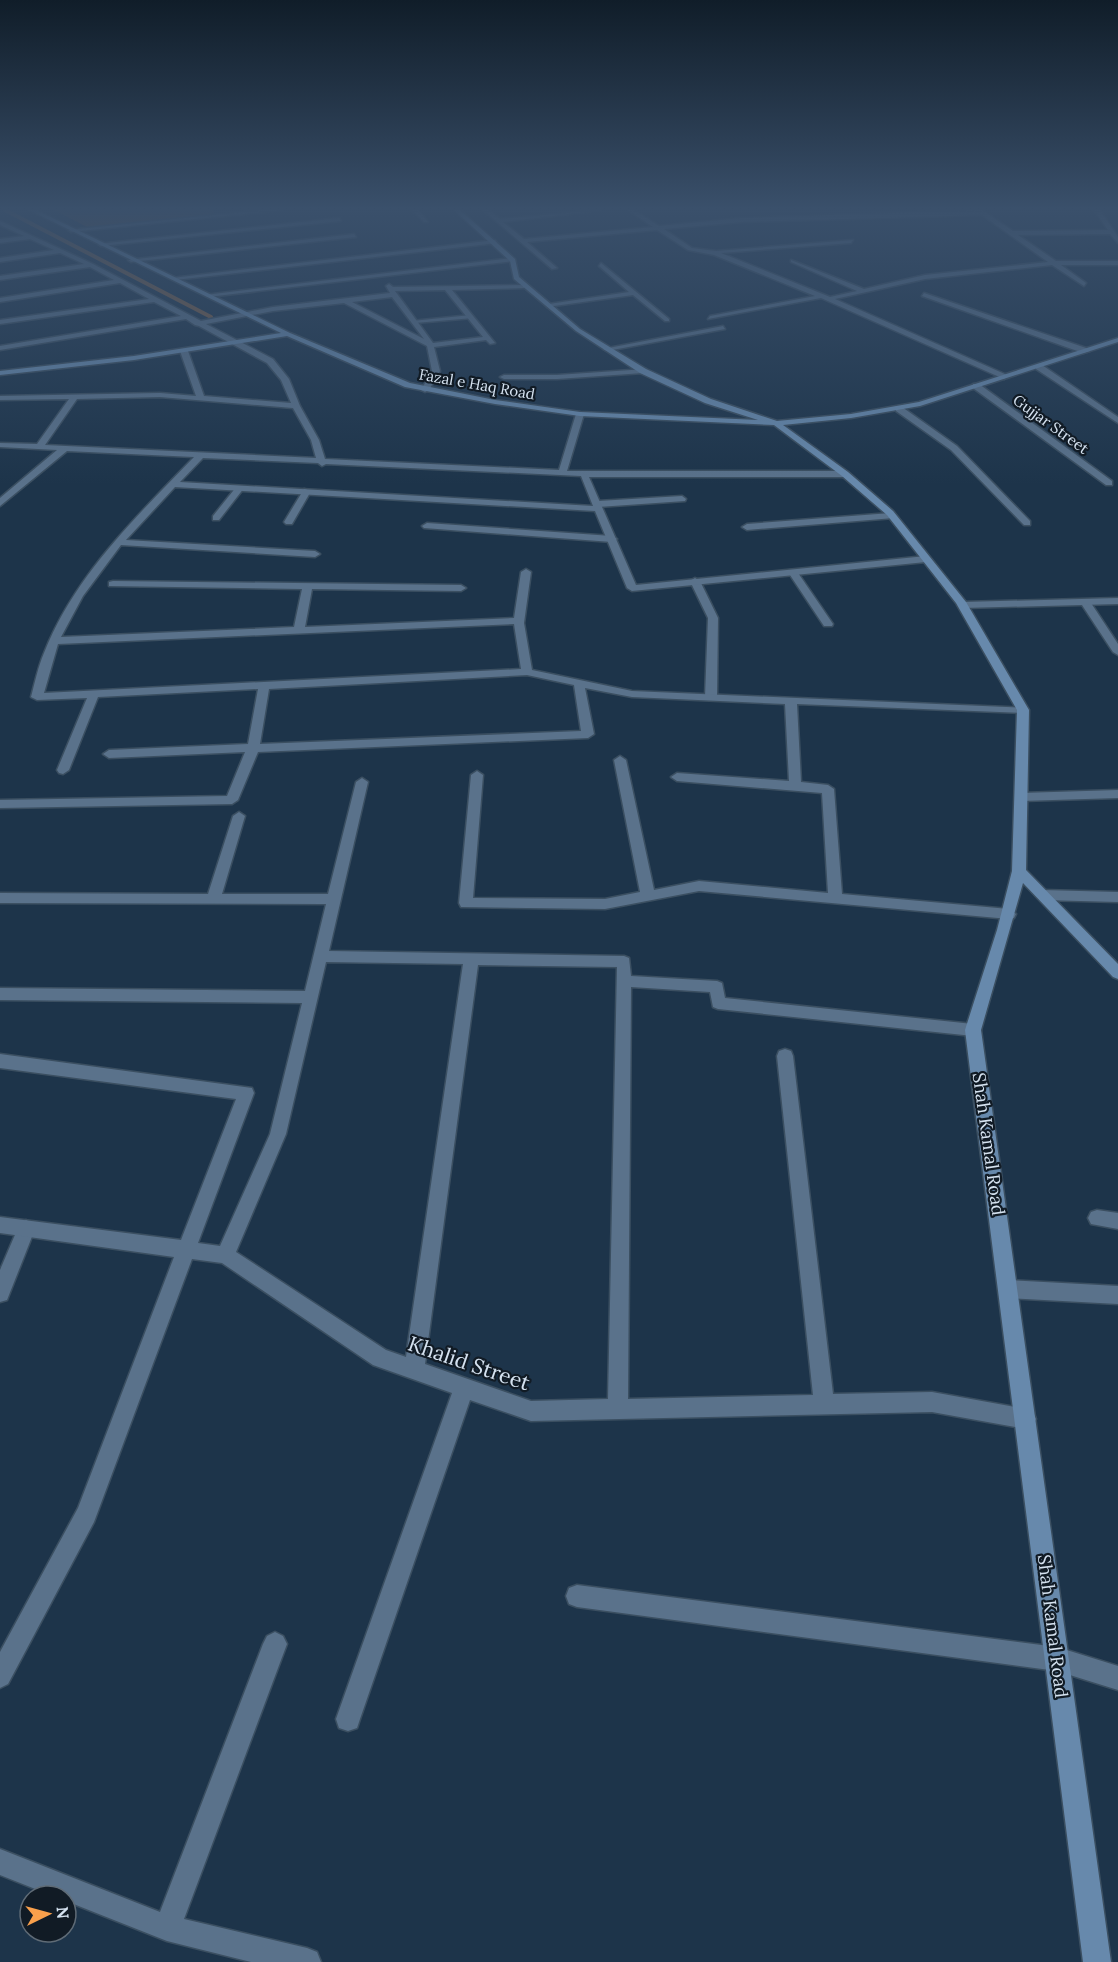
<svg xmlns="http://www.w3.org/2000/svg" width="1118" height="1962" viewBox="0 0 1118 1962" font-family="Lora,serif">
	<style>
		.green { fill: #5f4938 }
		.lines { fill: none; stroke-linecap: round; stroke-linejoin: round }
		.stream { stroke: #7f5e43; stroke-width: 4 }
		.lane-casing { stroke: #3b4f61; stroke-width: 3 }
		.street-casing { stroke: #3b4f61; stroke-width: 3 }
		.secondary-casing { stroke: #3b4f61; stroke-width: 3 }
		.lane { fill: #5a728b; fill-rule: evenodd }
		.street { fill: #5a728b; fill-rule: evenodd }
		.secondary { fill: #6789ac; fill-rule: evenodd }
		.labels { text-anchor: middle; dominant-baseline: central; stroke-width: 4.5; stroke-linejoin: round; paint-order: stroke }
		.far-street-label { font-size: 15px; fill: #d5e2f0; stroke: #111b25 }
		.street-label { font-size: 18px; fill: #d5e2f0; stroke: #111b25 }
		.near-street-label { font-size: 21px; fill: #d5e2f0; stroke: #111b25 }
	</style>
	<rect width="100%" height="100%" fill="#1d344a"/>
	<polygon class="green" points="54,210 213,210 215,216 87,227"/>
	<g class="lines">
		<polyline class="stream" points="5,210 211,317"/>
		<defs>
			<g id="lane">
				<polygon points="471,315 473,318 415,323 412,321"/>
				<polygon points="237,486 244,488 219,520 213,520 213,516"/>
				<polygon points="304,489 311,491 292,524 286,524 284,522"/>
				<polygon points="682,496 686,499 685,501 598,507 593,504 598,501"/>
				<polygon points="891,513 896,516 894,518 747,530 742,527 747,524"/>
				<polygon points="427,523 612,536 617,539 612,542 424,528 422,526"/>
				<polygon points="790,570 796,570 833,624 832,626 824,626 788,572"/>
				<polygon points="695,578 700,581 718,618 717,697 711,700 705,697 708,618 690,581"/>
				<polygon points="1081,600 1089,600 1118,644 1118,655 1113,652 1080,602"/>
				<polygon points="1118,790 1118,798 1021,801 1015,797 1021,793"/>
				<polygon points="1097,1210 1118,1213 1118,1229 1091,1224 1088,1218 1091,1212"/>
				<polygon points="26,1220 32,1223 35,1229 7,1300 0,1302 0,1270 20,1223"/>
				<polygon points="1009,1280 1118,1286 1118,1304 1009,1298 1002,1296 1000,1289 1002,1282"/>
			</g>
			<g id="street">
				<polygon points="263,210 282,210 71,232 68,230"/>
				<polygon points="412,210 418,210 428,222 424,222"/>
				<path d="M483 210H489L500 219 601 210 503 222 524 239 653 227 628 210H634L659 226 742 218 982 210 1013 231 1108 230 1094 210H1100L1118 237V243L1110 234 1018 235 1056 261H1118V265H1061L1086 283 1084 286 1052 265 925 279 835 299 1007 375 1004 379 821 298 708 319 710 316 815 296 714 255 688 250 657 230 527 242 557 268 552 269ZM982 215 1048 262 925 275 864 289 791 260V262L857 291 830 297 721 253 851 243 853 240 716 251 692 248 664 229 742 222Z"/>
				<polygon points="339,218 341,221 101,246 98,244"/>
				<path d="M0 221 93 264 201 321 273 307 390 293 386 286 389 284 393 287 526 285 524 288 452 290 495 343 490 344 486 340 434 347 440 371 429 390 425 392 421 390 432 371 427 346 344 303 273 311 206 324 273 359 289 379 300 406 319 440 325 459 559 470 576 414 580 412 584 414 567 471H845L849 474 845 477H589L636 585 926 556 931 559 926 562 632 591 627 588 595 511 175 487 126 540 315 551 320 554 315 557 121 545 83 596 61 637 294 627 302 589 109 586V582L113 581 461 585 466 588 461 591 312 589 305 627 514 618 521 572 526 569 531 572 524 623 532 670 632 691 1027 708V712L1023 713 797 704 801 782 828 785 834 789 842 894 1009 909 1016 914 1014 918 1009 919 699 891 605 909 461 907 459 903 471 775 477 771 483 775 473 898 605 899 640 892 614 760 620 756 626 760 654 890 699 881 828 893 822 793 677 781 671 777 677 773 789 781 785 704 632 697 585 688 594 734 588 738 258 752 238 800 232 804 0 808V800L227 796 245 752 109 758 103 754 109 750 248 744 258 689 98 697 69 770 63 774 59 773 57 770 87 698 37 700 31 697C35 682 38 667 44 653 75 575 136 517 194 457L67 451 0 506V498L57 450 0 447V443L37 444 69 399 0 400V396L160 393 196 396 180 351 184 349 188 351 204 396 291 403 281 380 267 363 199 326 195 325 186 319 0 350V346L181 316 154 302 0 324V320L149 299 120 283 0 302V298L114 280 90 267 0 280V276L84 264 60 253 0 262V258L54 250 30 239 0 243V239L24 236 0 225ZM445 290 483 337 433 343 395 291ZM392 297 424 339 352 302ZM160 397 293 408 311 440 316 458 45 445 77 399ZM203 458 318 463 322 466 326 464 581 476 593 506 180 482ZM514 624 521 669 44 693 58 644ZM527 675 574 685 581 731 260 744 269 689Z"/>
				<polygon points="354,234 356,237 131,262 128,260"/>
				<polygon points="495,240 497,243 175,280 172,278"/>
				<polygon points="513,258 515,261 208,297 205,295"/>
				<polygon points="601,263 669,319 669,321 665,321 633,295 547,307 549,304 629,292 599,266"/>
				<polygon points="924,293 1089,349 1090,351 1083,353 922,296"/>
				<polygon points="723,326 725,329 607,351 603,349"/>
				<polygon points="1036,365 1042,365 1118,417 1118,423 1036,369"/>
				<polygon points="646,369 643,373 557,379 504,379 500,377 504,375 557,375"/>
				<polygon points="973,384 979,384 1112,481 1112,485 1106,485 973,388"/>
				<polygon points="896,407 902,407 957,446 1030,521 1030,525 1024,525 951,450 896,411"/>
				<polygon points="1118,598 1118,604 963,608 958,605 963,602"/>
				<path d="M362 778 368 782 329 951 624 956 629 958 631 976 717 981 722 983 725 998 973 1024 979 1026 981 1030 979 1034 973 1036 718 1009 713 1007 710 992 631 987 628 1399 813 1395 777 1056 779 1051 785 1049 791 1051 793 1056 833 1394 932 1392 1026 1409 1033 1412 1036 1419 1033 1426 1026 1429 932 1412 531 1421 470 1400 360 1719 357 1728 348 1731 339 1728 336 1719 452 1393 373 1365 222 1263 192 1259 94 1522 8 1684 0 1688V1652L78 1508 174 1257 0 1233V1217L181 1240 236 1099 0 1068V1054L252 1088 254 1093 198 1243 220 1246 270 1134 302 1003 0 1000V988L305 991 326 904 0 903V893L208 894 233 816 239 812 245 816 222 894H328L356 782ZM326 962 463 964 406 1357 386 1350 236 1252 286 1134ZM478 965 617 967 608 1399 531 1401 425 1364Z"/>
				<polygon points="1042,890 1118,892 1118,902 1042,900 1035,895"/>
				<polygon points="577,1585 1057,1647 1118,1666 1118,1690 1057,1671 577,1607 569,1604 566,1596 569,1588"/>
				<polygon points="275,1632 283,1636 287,1644 184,1919 307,1948 317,1952 321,1962 251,1962 167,1941 66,1901 66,1896 53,1896 0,1875 0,1849 160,1912 263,1644 267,1636"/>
			</g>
			<polygon id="secondary" points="29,210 36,210 290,333 410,383 495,400 580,412 758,420 705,403 640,373 576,331 514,279 510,261 454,210 460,210 515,259 519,277 580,329 646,369 711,399 777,421 851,414 919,402 1118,338 1118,342 920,406 851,418 783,425 848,472 893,511 966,602 1029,710 1026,870 1118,964 1118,979 1113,977 1023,883 981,1030 1111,1962 1083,1962 965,1030 997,930 1012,871 1017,710 956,603 887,515 842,476 774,425 580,416 495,404 405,387 287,336 134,360 0,375 0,371 134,356 281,333"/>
		</defs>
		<use href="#lane" class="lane-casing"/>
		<use href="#street" class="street-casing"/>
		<use href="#secondary" class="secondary-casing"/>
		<use href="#lane" class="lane"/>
		<use href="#street" class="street"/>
		<use href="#secondary" class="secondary"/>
	</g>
	<linearGradient id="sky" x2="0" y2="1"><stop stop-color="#101d29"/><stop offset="0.43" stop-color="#3a506b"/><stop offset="1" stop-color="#3a506b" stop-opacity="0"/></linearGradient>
	<rect width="1118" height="485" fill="url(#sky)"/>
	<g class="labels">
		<g class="far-street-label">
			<text transform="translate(477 384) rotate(10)">Fazal e Haq Road</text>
			<text transform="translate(1051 424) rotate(36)">Gujjar Street</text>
		</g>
		<g class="street-label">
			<text transform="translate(989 1144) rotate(82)">Shah Kamal Road</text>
			<text transform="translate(1053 1626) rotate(83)">Shah Kamal Road</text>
		</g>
		<g class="near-street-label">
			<text transform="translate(469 1363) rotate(19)">Khalid Street</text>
		</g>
	</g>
	<g transform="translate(48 1914) rotate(85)"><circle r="28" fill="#111b25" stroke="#5f6b76" stroke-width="1.5"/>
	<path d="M0-4.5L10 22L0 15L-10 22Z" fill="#f9a04c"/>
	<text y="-9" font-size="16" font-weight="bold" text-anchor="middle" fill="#d5e2f0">N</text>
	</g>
</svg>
